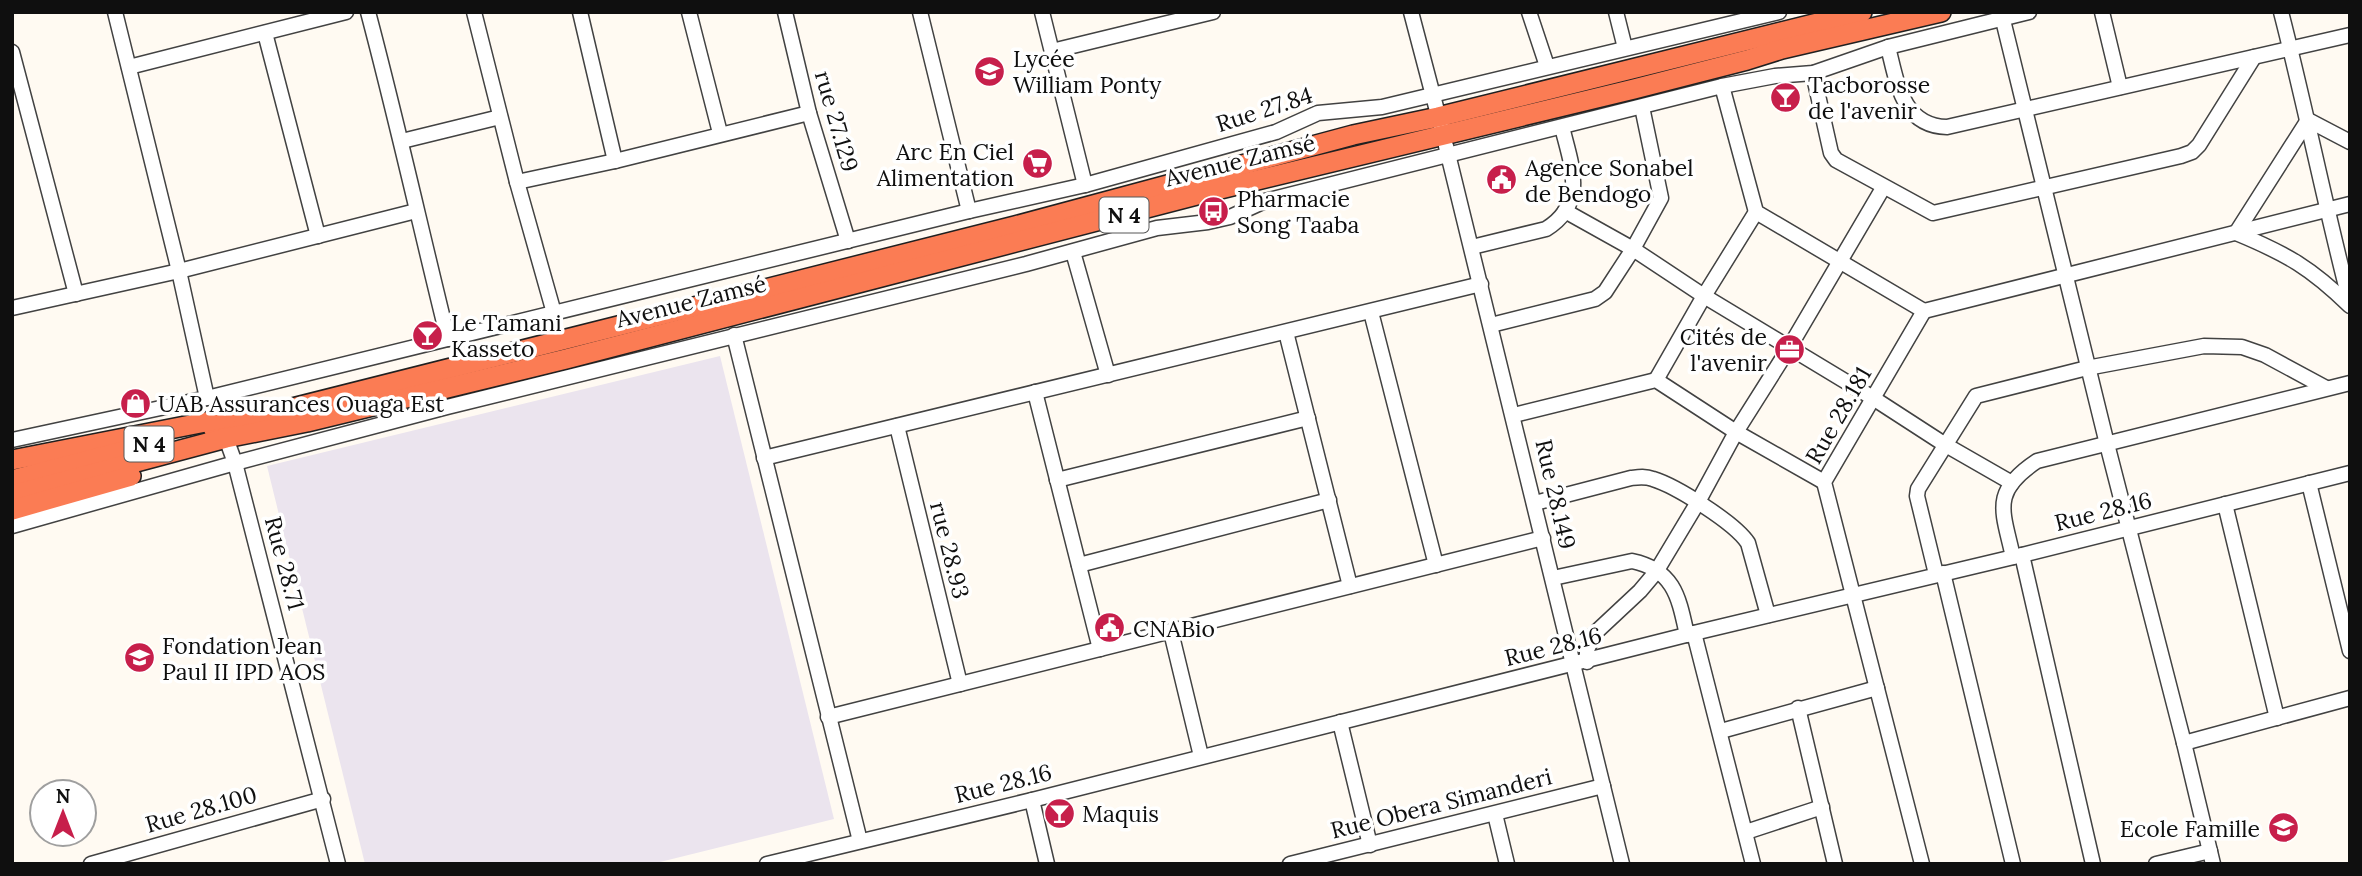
<svg xmlns="http://www.w3.org/2000/svg" width="2362" height="876" viewBox="0 0 2362 876" font-family="Lora,serif">
	<style>
		.industrial { fill: #ebe4ee }
		.lines { fill: none; stroke-linecap: round; stroke-linejoin: round }
		.minor-casing { stroke: #424242; stroke-width: 17 }
		.highway-casing { stroke: #202020; stroke-width: 22 }
		.minor { stroke: #fff; stroke-width: 14 }
		.highway { stroke: #fb7c54; stroke-width: 19 }
		.labels { text-anchor: middle; dominant-baseline: central; stroke-width: 7; stroke-linejoin: round; paint-order: stroke }
		.shield { fill: #fff; stroke: #575757; stroke-width: 2 }
		.shield-label { font-size: 21px; font-weight: bold; fill: #0f0f0f }
		.poi-label { font-size: 23px; fill: #0f0f0f; stroke: #fff; text-anchor: start }
		.street-label { font-size: 23px; fill: #0f0f0f; stroke: #fff }
	</style>
	<rect width="100%" height="100%" fill="#fffaf2"/>
	<polygon class="industrial" points="720,356 834,819 652,864 365,864 267,466"/>
	<g class="lines">
		<defs>
			<g id="minor">
				<polyline points="115,12 179,271 207,398"/>
				<path d="M368 12C397 121 421 230 448 339"/>
				<polyline points="474,12 517,182 554,313"/>
				<polyline points="580,12 615,161"/>
				<polyline points="689,12 720,133"/>
				<polyline points="785,12 809,113 848,241"/>
				<polyline points="920,12 969,211"/>
				<polyline points="1042,12 1085,185"/>
				<polyline points="1411,12 1441,126"/>
				<polyline points="1529,12 1547,66"/>
				<polyline points="1616,12 1625,48"/>
				<polyline points="2001,12 2107,444 2184,743 2213,864"/>
				<polyline points="2102,12 2120,87"/>
				<path d="M2281 12C2306 109 2325 206 2350 302"/>
				<polyline points="265,33 318,236"/>
				<path d="M1888 47C1897 82 1902 126 1947 127L2350 35"/>
				<polyline points="1052,51 1213,12"/>
				<polyline points="12,52 76,294"/>
				<polyline points="129,67 346,12"/>
				<polyline points="1813,73 1831,153 1836,160 1933,213 2181,156 2192,152 2199,145 2254,57"/>
				<polyline points="1722,86 1756,212 1924,311"/>
				<polyline points="402,141 500,117"/>
				<path d="M2350 142 2308 120 2236 233C2287 254 2311 268 2350 306"/>
				<polyline points="1446,146 1622,864"/>
				<polyline points="517,182 615,161 809,113"/>
				<polyline points="1565,211 1633,249 1704,296 1873,398 1944,444 2012,483"/>
				<path d="M1472 247 1546 229C1588 203 1571 164 1562 127"/>
				<polyline points="1073,252 1108,375"/>
				<polyline points="12,308 179,271 416,211"/>
				<polyline points="1924,311 2350,204"/>
				<polyline points="1371,312 1436,565"/>
				<polyline points="1491,325 1595,299 1605,292 1633,249 1661,198 1642,107"/>
				<polyline points="1286,332 1350,586"/>
				<polyline points="734,335 860,841"/>
				<polyline points="1656,380 1704,296 1756,212"/>
				<polyline points="1035,392 1100,649"/>
				<polyline points="1514,415 1656,380 1736,432 1824,482"/>
				<polyline points="897,426 960,684"/>
				<polyline points="226,438 235,463 338,864"/>
				<polyline points="12,440 207,398 969,211 1085,185 1276,132 1318,113 1382,107 1779,12"/>
				<polyline points="764,458 1481,284"/>
				<polyline points="1057,480 1308,418"/>
				<polyline points="2309,483 2350,651"/>
				<path d="M1535 503 1631 478C1639 477 1645 476 1653 479 1676 486 1735 523 1748 543L1768 615"/>
				<polyline points="2225,504 2277,718"/>
				<polyline points="12,526 235,463 447,407 1026,264 1157,228 1208,222 1230,217 1265,201 1722,86 1775,76 1813,73 1888,47 2029,12"/>
				<polyline points="2022,555 2093,864"/>
				<path d="M2013 557C2003 511 1990 492 2037 461L2350 383"/>
				<polyline points="1079,565 1329,500"/>
				<polyline points="1943,573 2013,864"/>
				<polyline points="1936,574 1917,496 1918,489 1976,396 2087,368 2204,346 2242,347 2265,355 2326,388"/>
				<path d="M1553 578 1632 561C1675 570 1679 599 1687 635"/>
				<polyline points="1171,632 1201,756"/>
				<polyline points="1694,633 1753,864"/>
				<polyline points="1587,662 1587,650 1594,634 1640,591 1656,572 1698,502 1736,432 1789,348 1883,188"/>
				<polyline points="1798,708 1835,864"/>
				<polyline points="828,717 1543,538"/>
				<polyline points="1340,722 1370,845"/>
				<polyline points="1721,731 1877,688"/>
				<polyline points="2184,743 2350,698"/>
				<polyline points="1032,800 1047,864"/>
				<polyline points="1495,814 1507,864"/>
				<polyline points="1746,832 1822,807"/>
				<polyline points="91,864 323,799"/>
				<polyline points="767,864 1032,800 1694,633 2022,555 2350,473"/>
				<polyline points="1290,864 1603,786"/>
				<polyline points="1922,864 1824,482 1924,311"/>
				<polyline points="2156,864 2210,851"/>
			</g>
			<g id="highway">
				<polyline points="213,428 1015,226 1353,135 1438,117 1862,12"/>
				<polyline points="12,460 226,418"/>
				<polyline points="12,480 150,444"/>
				<polyline points="12,495 226,438 307,422 566,359 1212,191 1634,89 1747,60 1782,49 1941,12"/>
				<polyline points="12,510 131,476"/>
			</g>
		</defs>
		<use href="#minor" class="minor-casing"/>
		<use href="#highway" class="highway-casing"/>
		<use href="#minor" class="minor"/>
		<use href="#highway" class="highway"/>
	</g>
	<defs>
		<symbol id="school-disc" viewBox="-11 -11 22 22"><circle r="9.5" fill="#c71f4b" stroke="#fff"/><path d="M0-5L7-2L0 1L-7-2ZM-4 1L0 2.5L4 1V4Q0 6-4 4Z" fill="#fff"/></symbol>
		<symbol id="bar-disc" viewBox="-11 -11 22 22"><circle r="9.5" fill="#c71f4b" stroke="#fff"/><path d="M-6-5H6L.8 .8V4.5H3.5V6h-7V4.5H-.8V.8Z" fill="#fff"/></symbol>
		<symbol id="supermarket-disc" viewBox="-11 -11 22 22"><circle r="9.5" fill="#c71f4b" stroke="#fff"/><path d="M-6-5.5h2.5l.6 2H6L4.5 2H-2.5L-4.4-4H-6ZM-1.5 3.2a1.3 1.3 0 1 0 .1 0ZM3 3.2a1.3 1.3 0 1 0 .1 0Z" fill="#fff"/></symbol>
		<symbol id="civic-disc" viewBox="-11 -11 22 22"><circle r="9.5" fill="#c71f4b" stroke="#fff"/><path d="M-.6-6.5H3V-4.5H.6V-3L4-1V1h2V6H-6V1h2V-1L-.6-3ZM-1.2 2.5V6h2.4V2.5Z" fill="#fff"/></symbol>
		<symbol id="bus-disc" viewBox="-11 -11 22 22"><circle r="9.5" fill="#c71f4b" stroke="#fff"/><path d="M-5-6H5V4H4V6H2V4H-2V6H-4V4H-5ZM-3.5-4V0h7V-4ZM-3.5 1.2v1.5H-2V1.2ZM2 1.2v1.5H3.5V1.2Z" fill="#fff"/></symbol>
		<symbol id="office-disc" viewBox="-11 -11 22 22"><circle r="9.5" fill="#c71f4b" stroke="#fff"/><path d="M-6-3h4V-5.5h4V-3h4V5H-6ZM-1-4.5V-3h2v-1.5ZM-6 0V1H6V0Z" fill="#fff"/></symbol>
		<symbol id="shop-disc" viewBox="-11 -11 22 22"><circle r="9.5" fill="#c71f4b" stroke="#fff"/><path d="M-5-2.5h2.3a2.7 3.5 0 0 1 5.4 0H5L5.5 6h-11ZM-1.5-2.5h3a1.5 2.3 0 0 0-3 0Z" fill="#fff"/></symbol>
	</defs>
	<g fill-rule="evenodd">
		<use href="#school-disc" x="972" y="54" width="35" height="35"/>
		<use href="#bar-disc" x="1768" y="80" width="35" height="35"/>
		<use href="#supermarket-disc" x="1020" y="146" width="35" height="35"/>
		<use href="#civic-disc" x="1484" y="162" width="35" height="35"/>
		<use href="#bus-disc" x="1196" y="194" width="35" height="35"/>
		<use href="#bar-disc" x="410" y="318" width="35" height="35"/>
		<use href="#office-disc" x="1772" y="332" width="35" height="35"/>
		<use href="#shop-disc" x="118" y="386" width="35" height="35"/>
		<use href="#civic-disc" x="1092" y="610" width="35" height="35"/>
		<use href="#school-disc" x="122" y="640" width="35" height="35"/>
		<use href="#bar-disc" x="1042" y="796" width="35" height="35"/>
		<use href="#school-disc" x="2266" y="810" width="35" height="35"/>
	</g>
	<g class="labels">
		<g class="shield">
			<rect x="1099.5" y="197.5" width="49" height="35" rx="5"/>
			<rect x="124.5" y="426.5" width="49" height="35" rx="5"/>
		</g>
		<g class="shield-label">
			<text x="1124" y="215">N 4</text>
			<text x="149" y="444">N 4</text>
		</g>
		<g class="poi-label">
			<text x="1013" y="58">Lycée<tspan x="1013" dy="26">William Ponty</tspan></text>
			<text x="1808" y="84">Tacborosse<tspan x="1808" dy="26">de l'avenir</tspan></text>
			<text x="1014" y="151" text-anchor="end">Arc En Ciel<tspan x="1014" dy="26">Alimentation</tspan></text>
			<text x="1525" y="167">Agence Sonabel<tspan x="1525" dy="26">de Bendogo</tspan></text>
			<text x="1237" y="198">Pharmacie<tspan x="1237" dy="26">Song Taaba</tspan></text>
			<text x="451" y="322">Le Tamani<tspan x="451" dy="26">Kasseto</tspan></text>
			<text x="1767" y="336" text-anchor="end">Cités de<tspan x="1767" dy="26">l'avenir</tspan></text>
			<text x="158" y="403">UAB Assurances Ouaga Est</text>
			<text x="1133" y="628">CNABio</text>
			<text x="162" y="645">Fondation Jean<tspan x="162" dy="26">Paul II IPD AOS</tspan></text>
			<text x="1082" y="813">Maquis</text>
			<text x="2260" y="828" text-anchor="end">Ecole Famille</text>
		</g>
		<g class="street-label">
			<text transform="translate(1264 109) rotate(-18)">Rue 27.84</text>
			<text transform="translate(837 121) rotate(74)">rue 27.129</text>
			<text transform="translate(1240 160) rotate(-14)">Avenue Zamsé</text>
			<text transform="translate(691 301) rotate(-14)">Avenue Zamsé</text>
			<text transform="translate(1838 415) rotate(-60)">Rue 28.181</text>
			<text transform="translate(1556 494) rotate(77)">Rue 28.149</text>
			<text transform="translate(2103 511) rotate(-14)">Rue 28.16</text>
			<text transform="translate(950 550) rotate(76)">rue 28.93</text>
			<text transform="translate(285 563) rotate(75)">Rue 28.71</text>
			<text transform="translate(1553 646) rotate(-14)">Rue 28.16</text>
			<text transform="translate(1003 783) rotate(-14)">Rue 28.16</text>
			<text transform="translate(1441 803) rotate(-14)">Rue Obera Simanderi</text>
			<text transform="translate(201 809) rotate(-16)">Rue 28.100</text>
		</g>
	</g>
	<rect width="2362" height="876" fill="none" stroke="#0f0f0f" stroke-width="28"/>
	<g transform="translate(63 813)"><circle r="33" fill="#ffffff" stroke="#9f9f9f" stroke-width="2"/>
	<path d="M0-5L12 26L0 18L-12 26Z" fill="#c71f4b"/>
	<text y="-10" font-size="19" font-weight="bold" text-anchor="middle" fill="#0f0f0f">N</text>
	</g>
</svg>
